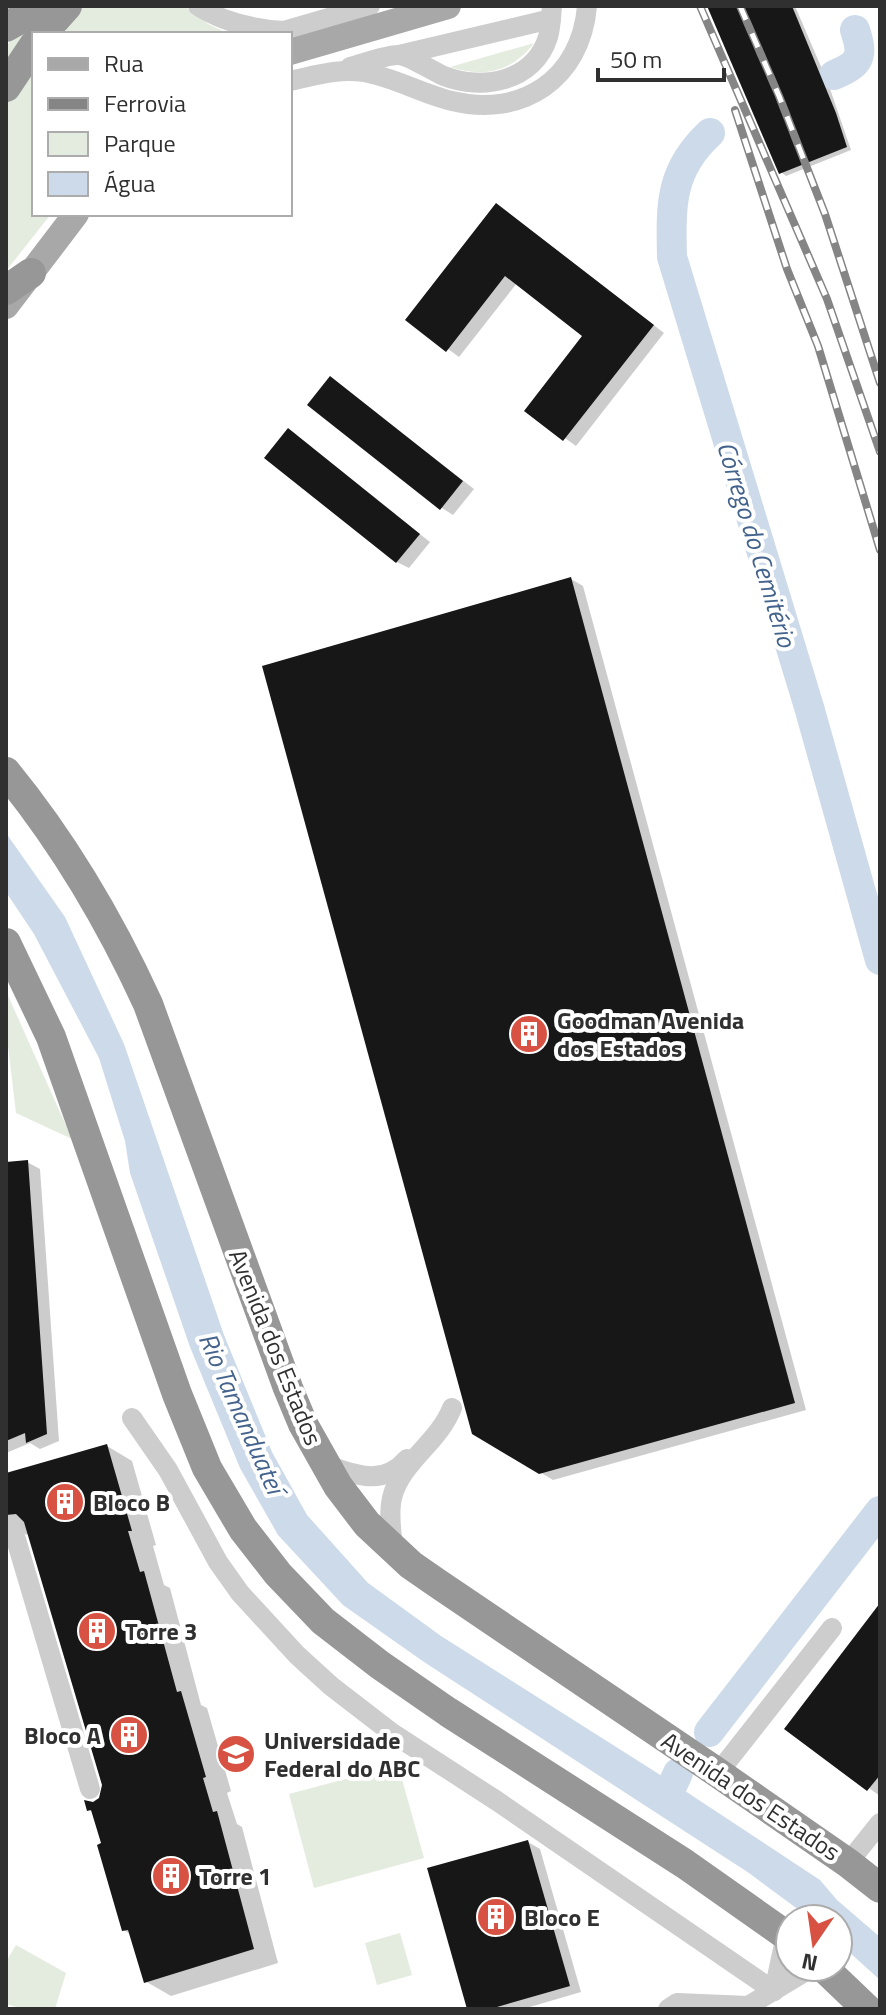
<svg xmlns="http://www.w3.org/2000/svg" width="886" height="2015" viewBox="0 0 886 2015" font-family="'Titillium Web',sans-serif">
	<style>
		.green { fill: #e4ecdf }
		.water { fill: #cddaea }
		.shadow { fill: #0003 }
		.lines { fill: none; stroke-linecap: round; stroke-linejoin: round }
		.river { stroke: #cddaea; stroke-width: 30 }
		.building { fill: #171717 }
		.minor { stroke: #cdcdcd; stroke-width: 20 }
		.major { stroke: #a8a8a8; stroke-width: 26 }
		.highway { stroke: #979797; stroke-width: 30 }
		.rail-casing { stroke: #858585; stroke-width: 8 }
		.rail { stroke: #fff; stroke-width: 5; stroke-dasharray: 15; stroke-linecap: butt }
		.highway-bridge { stroke: #979797; stroke-width: 30 }
		.labels { text-anchor: middle; dominant-baseline: central; stroke-width: 8; stroke-linejoin: round; paint-order: stroke }
		.poi-label { font-size: 24px; font-weight: bold; fill: #303030; stroke: #fff; text-anchor: start }
		.street-label { font-size: 24px; fill: #303030; stroke: #fff }
		.water-label { font-size: 26px; font-style: italic; fill: #44638c; stroke: #fff }
	</style>
	<rect width="100%" height="100%" fill="#fff"/>
	<g class="green">
		<polygon points="37,6 184,6 208,24 229,34 70,34"/>
		<polygon points="24,27 34,34 34,214 51,214 6,271 6,46"/>
		<path d="M534 43C512 72 483 78 450 67Z"/>
		<polygon points="6,991 72,1139 16,1113 6,1029"/>
		<polygon points="398,1765 424,1858 314,1888 289,1794"/>
		<polygon points="400,1933 412,1975 377,1985 365,1943"/>
		<polygon points="16,1945 66,1973 55,2009 24,2009 6,2004 6,1962"/>
	</g>
	<polygon class="water" points="6,833 65,917 124,1044 224,1335 272,1452 307,1515 368,1583 441,1636 673,1783 820,1880 837,1900 880,1937 880,1980 838,1942 838,1919 811,1919 749,1873 424,1662 343,1605 278,1535 240,1468 190,1347 130,1173 125,1141 99,1058 34,934 6,892"/>
	<g class="shadow">
		<polygon points="709,6 795,6 828,83 851,150 786,176 781,172"/>
		<polygon points="508,213 664,333 576,446 527,411 585,336 517,283 459,357 408,320"/>
		<polygon points="330,378 474,489 453,515 442,508"/>
		<polygon points="289,431 430,542 409,568 397,562"/>
		<polygon points="571,579 583,586 806,1410 553,1480 474,1432"/>
		<polygon points="27,1162 40,1169 59,1441 40,1449 30,1443 6,1453 6,1164"/>
		<polygon points="107,1446 132,1461 156,1545 153,1546 164,1585 170,1588 201,1705 207,1708 231,1791 227,1793 237,1824 242,1827 278,1963 171,1996 145,1981 130,1934 124,1930 104,1844 94,1813 89,1810 101,1800 105,1785 29,1532 27,1535 6,1523 6,1475"/>
		<polygon points="880,1606 880,1796 787,1728"/>
		<polygon points="528,1842 540,1849 581,1992 523,2009 469,2009"/>
	</g>
	<g class="lines">
		<g class="river">
			<path d="M834 75C860 64 864 57 855 30"/>
			<path d="M710 133C669 171 671 206 672 257L809 707 880 960"/>
			<polyline points="709,1732 880,1511"/>
			<polyline points="667,1797 678,1773"/>
		</g>
	</g>
	<g class="building">
		<polygon points="707,6 792,6 836,113 847,147 779,174"/>
		<polygon points="496,203 654,325 563,441 524,411 582,336 505,276 446,352 405,320"/>
		<polygon points="330,376 463,481 440,510 307,405"/>
		<polygon points="288,428 420,534 396,563 264,458"/>
		<polygon points="571,577 795,1403 539,1474 472,1434 262,666"/>
		<polygon points="28,1160 47,1434 26,1443 25,1433 6,1441 6,1162"/>
		<polygon points="107,1444 132,1531 128,1531 140,1572 144,1571 177,1692 181,1691 206,1777 203,1778 213,1812 217,1811 254,1949 144,1983 128,1930 122,1931 97,1845 101,1843 91,1810 87,1811 84,1800 93,1802 99,1798 102,1785 24,1522 16,1514 6,1515 6,1473"/>
		<polygon points="880,1603 880,1775 867,1791 784,1729"/>
		<polygon points="528,1840 570,1986 490,2009 467,2009 427,1868"/>
	</g>
	<g class="lines">
		<g class="minor">
			<path d="M198 6C224 23 253 29 284 31"/>
			<polyline points="273,34 370,6"/>
			<polyline points="399,55 551,19"/>
			<path d="M350 67C362 64 388 54 399 55 410 56 432 71 444 76 482 91 534 82 548 37 551 27 551 16 552 6"/>
			<path d="M290 81C314 76 338 68 363 72 394 77 422 94 452 101 522 118 581 79 587 6"/>
			<polyline points="132,1418 168,1470 218,1562 240,1593 297,1655 331,1686 392,1733 497,1801 774,1991"/>
			<path d="M323 1464C354 1474 382 1488 407 1459"/>
			<polyline points="12,1526 90,1789"/>
			<path d="M393 1549C392 1533 388 1514 392 1498 400 1463 439 1442 452 1408"/>
			<polyline points="718,1773 832,1628"/>
			<polyline points="848,1863 880,1823"/>
			<polyline points="774,1991 786,1935"/>
			<polyline points="668,2009 677,2003 748,2006"/>
			<polyline points="743,2009 813,1967"/>
		</g>
		<g class="major">
			<polyline points="290,52 448,6"/>
			<polyline points="6,306 76,214"/>
		</g>
		<g class="highway">
			<polyline points="6,87 34,45"/>
			<polyline points="6,290 31,273"/>
			<path d="M6 772C64 843 110 921 148 1004L288 1388 303 1424 338 1486 367 1524 411 1565 437 1583 718 1773 848 1863 880 1888"/>
			<polyline points="6,943 51,1037 177,1394 207,1468 243,1529 278,1574 323,1621 380,1665 448,1712 685,1864 790,1938"/>
			<polyline points="823,1967 867,2009"/>
		</g>
		<defs>
			<g id="rail">
				<polyline points="700,6 827,299 880,452"/>
				<polyline points="740,6 779,96 825,214 880,383"/>
				<polyline points="735,110 787,269 818,346 880,550"/>
			</g>
		</defs>
		<use href="#rail" class="rail-casing"/>
		<use href="#rail" class="rail"/>
		<g class="highway-bridge">
			<polyline points="6,27 43,6"/>
			<polyline points="42,34 67,6"/>
		</g>
	</g>
	<defs>
		<symbol id="building-disc" viewBox="-11 -11 22 22"><circle r="9.5" fill="#d75242" stroke="#fff"/><path d="M-4-6H4V6H1V3H-1V6H-4ZM-2.5-4.3h1.7v1.8h-1.7ZM.8-4.3h1.7v1.8H.8ZM-2.5-1h1.7V.8h-1.7ZM.8-1h1.7V.8H.8Z" fill="#fff"/></symbol>
		<symbol id="university-disc" viewBox="-11 -11 22 22"><circle r="9.5" fill="#d75242" stroke="#fff"/><path d="M0-5L7-2L0 1L-7-2ZM-4 1L0 2.5L4 1V4Q0 6-4 4Z" fill="#fff"/></symbol>
	</defs>
	<g fill-rule="evenodd">
		<use href="#building-disc" x="507" y="1012" width="44" height="44"/>
		<use href="#building-disc" x="43" y="1480" width="44" height="44"/>
		<use href="#building-disc" x="75" y="1609" width="44" height="44"/>
		<use href="#building-disc" x="107" y="1713" width="44" height="44"/>
		<use href="#university-disc" x="214" y="1732" width="44" height="44"/>
		<use href="#building-disc" x="149" y="1854" width="44" height="44"/>
		<use href="#building-disc" x="474" y="1895" width="44" height="44"/>
	</g>
	<g class="labels">
		<g class="poi-label">
			<text x="557" y="1020">Goodman Avenida<tspan x="557" dy="28">dos Estados</tspan></text>
			<text x="93" y="1502">Bloco B</text>
			<text x="125" y="1631">Torre 3</text>
			<text x="101" y="1735" text-anchor="end">Bloco A</text>
			<text x="264" y="1740">Universidade<tspan x="264" dy="28">Federal do ABC</tspan></text>
			<text x="199" y="1876">Torre 1</text>
			<text x="524" y="1917">Bloco E</text>
		</g>
		<g class="street-label">
			<text transform="translate(276 1347) rotate(68)">Avenida dos Estados</text>
			<text transform="translate(751 1796) rotate(34)">Avenida dos Estados</text>
		</g>
		<g class="water-label">
			<text transform="translate(757 544) rotate(73)">Córrego do Cemitério</text>
			<text transform="translate(242 1413) rotate(66)">Rio Tamanduateí</text>
		</g>
	</g>
	<rect width="886" height="2015" fill="none" stroke="#303030" stroke-width="16"/>
	<rect x="32" y="32" width="260" height="184" fill="#ffffff" stroke="#acacac" stroke-width="2"/>
	<rect x="48" y="58" width="40" height="12" fill="#a8a8a8" stroke="#acacac" stroke-width="2"/>
	<text x="104" y="72" font-size="24" fill="#303030">Rua</text>
	<rect x="48" y="98" width="40" height="12" fill="#858585" stroke="#acacac" stroke-width="2"/>
	<text x="104" y="112" font-size="24" fill="#303030">Ferrovia</text>
	<rect x="48" y="132" width="40" height="24" fill="#e4ecdf" stroke="#acacac" stroke-width="2"/>
	<text x="104" y="152" font-size="24" fill="#303030">Parque</text>
	<rect x="48" y="172" width="40" height="24" fill="#cddaea" stroke="#acacac" stroke-width="2"/>
	<text x="104" y="192" font-size="24" fill="#303030">Água</text>
	<g transform="translate(814 1943) rotate(193)"><circle r="38" fill="#ffffff" stroke="#acacac" stroke-width="2"/>
	<path d="M0-6L14 30L0 20L-14 30Z" fill="#d75242"/>
	<text y="-12" font-size="22" font-weight="bold" text-anchor="middle" fill="#303030">N</text>
	</g>
	<path d="M598 68v12h126v-12" fill="none" stroke="#303030" stroke-width="4"/>
	<text x="610" y="68" font-size="24" fill="#303030" stroke="#ffffff" stroke-width="6" paint-order="stroke">50 m</text>
</svg>
